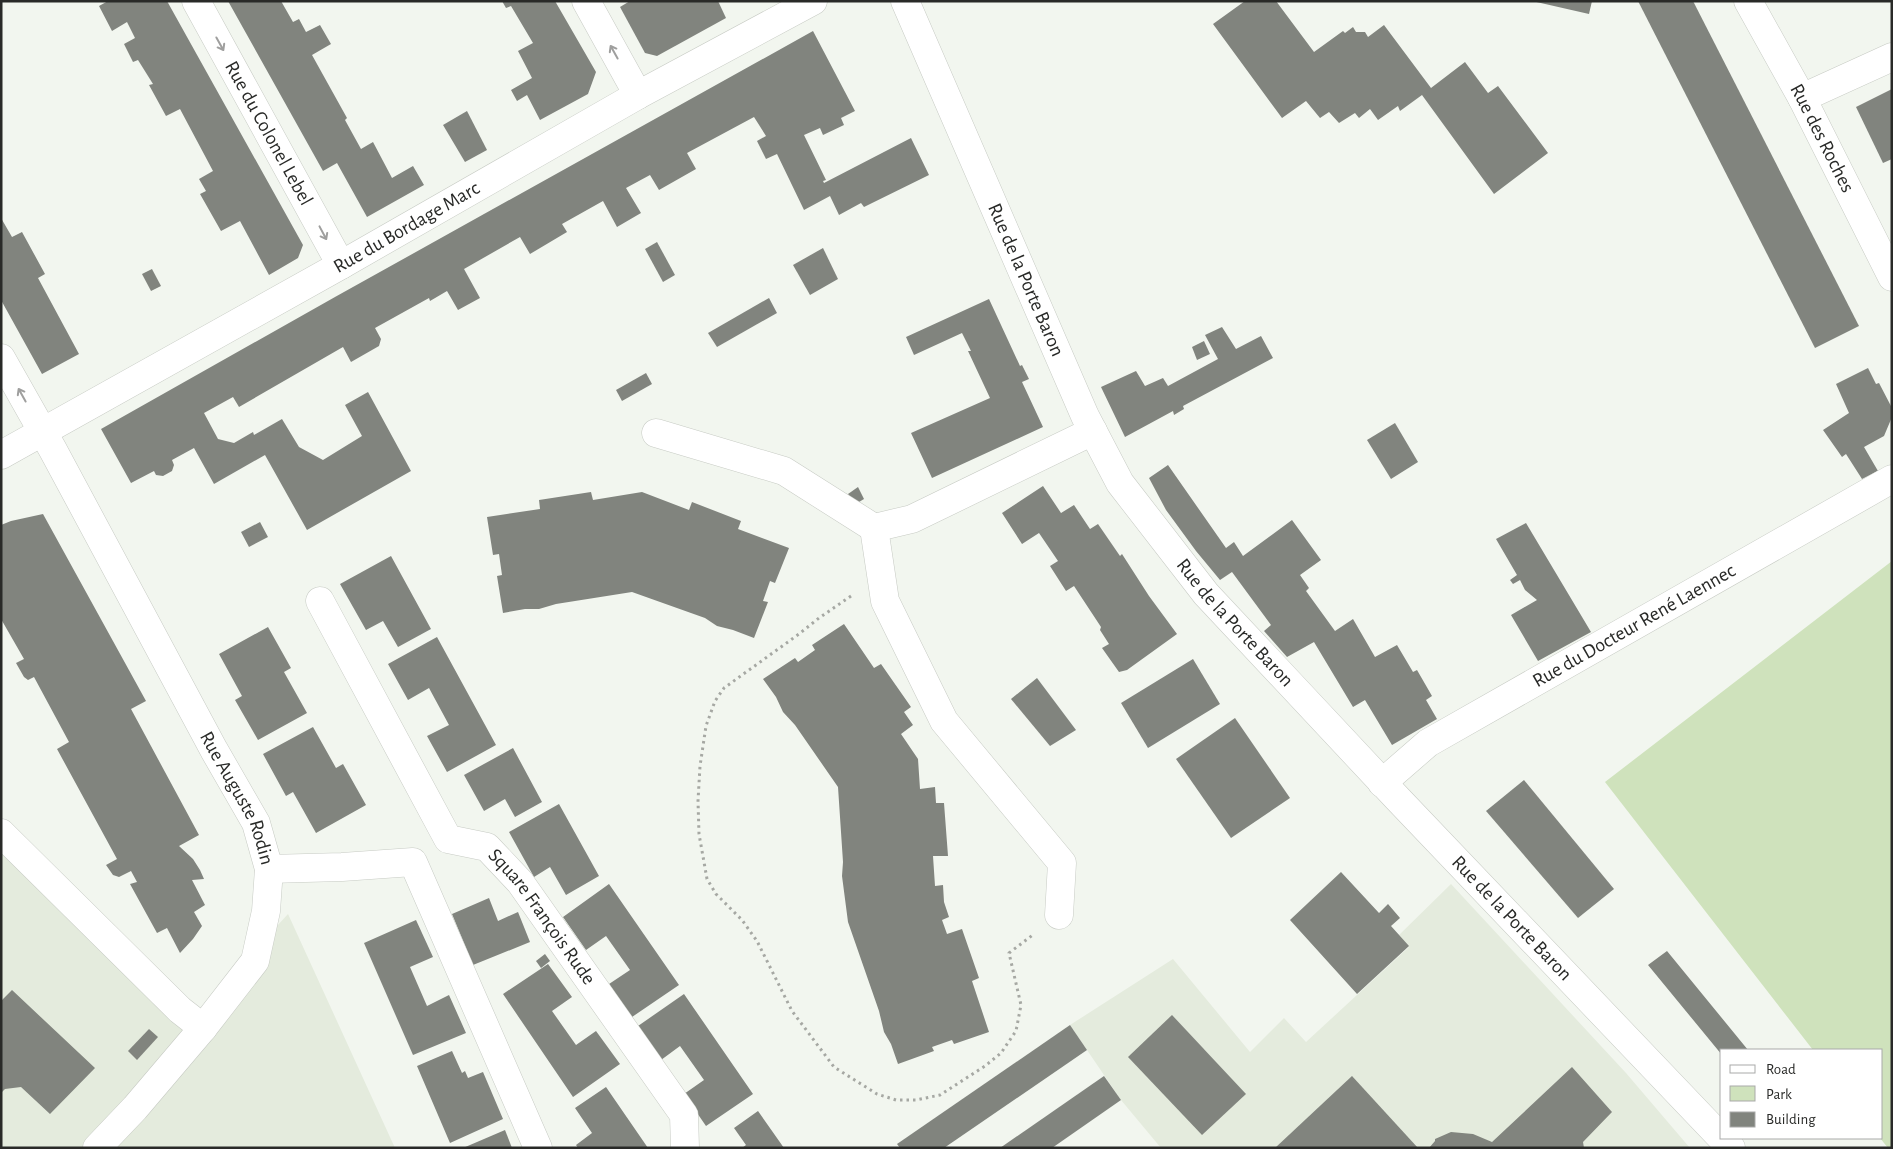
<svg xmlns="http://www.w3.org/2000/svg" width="1893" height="1149" viewBox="0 0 1893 1149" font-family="'Alegreya Sans',sans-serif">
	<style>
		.built { fill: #e4ebdd }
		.green { fill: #cfe2bc }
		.building { fill: #81847e }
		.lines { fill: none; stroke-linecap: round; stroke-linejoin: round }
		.minor-casing { stroke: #c7cbc4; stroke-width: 29 }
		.path { stroke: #a6a8a3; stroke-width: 3; stroke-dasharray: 2.5 4; stroke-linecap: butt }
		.minor { stroke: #fff; stroke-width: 28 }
		.oneway { stroke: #9f9f9e }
		.labels { text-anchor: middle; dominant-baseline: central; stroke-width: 4.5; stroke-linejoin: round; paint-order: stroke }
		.street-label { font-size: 20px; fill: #292a28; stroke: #fff }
	</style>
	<rect width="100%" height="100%" fill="#f2f6ef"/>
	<g class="built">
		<polygon points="1,847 190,1021 288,914 395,1148 1,1148"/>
		<polygon points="1451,884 1626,1073 1690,1148 1161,1148 1121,1100 1070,1025 1173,959 1250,1052 1284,1018 1306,1042 1409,947 1399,935"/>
	</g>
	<polygon class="green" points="1892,561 1892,1148 1888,1148 1880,1138 1882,1138 1882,1050 1813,1050 1605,782"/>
	<g class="building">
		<polygon points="108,1 167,1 303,245 298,258 269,275 240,221 221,231 200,194 206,191 199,179 213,171 180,109 166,116 149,85 153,84 138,60 133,62 124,44 135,38 127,22 112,31 99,6"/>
		<polygon points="228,1 281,1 293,22 299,19 306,32 320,25 331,44 312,55 347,118 345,120 361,149 373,142 392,178 413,166 424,185 367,217 337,163 323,171"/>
		<polygon points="502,1 555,1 596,72 588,94 540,120 527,95 517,101 511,90 532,78 518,51 533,43 511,6 506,8"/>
		<polygon points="630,1 718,1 726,18 657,56 645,53 620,7"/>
		<polygon points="1245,1 1276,1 1314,52 1343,31 1345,33 1353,27 1356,32 1365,32 1368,37 1384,25 1431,88 1465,62 1488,93 1498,86 1548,153 1494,194 1422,95 1400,111 1398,106 1378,120 1370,109 1359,118 1355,113 1339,123 1329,112 1320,118 1306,101 1282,118 1213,24"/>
		<polygon points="1532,1 1592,1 1589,14"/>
		<polygon points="1638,1 1693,1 1859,326 1815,348"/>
		<polygon points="813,31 855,111 841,118 844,125 823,135 820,128 804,135 826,180 823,181 824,183 911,138 929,175 864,207 861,203 839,215 830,196 804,210 777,154 766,159 757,141 766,136 754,117 687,153 696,169 659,190 650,175 626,188 641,213 617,227 603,201 562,224 567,232 530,254 520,237 464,269 480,298 458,310 447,291 430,301 429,298 375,328 381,339 379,346 351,362 343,347 239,407 233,397 204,413 218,439 234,443 253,432 254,435 282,419 299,447 323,460 362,436 345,405 368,392 411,471 307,530 265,455 214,484 194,448 172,460 174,465 172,471 163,476 156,475 154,471 131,483 101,429 335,297"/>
		<polygon points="1892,89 1892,159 1883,163 1856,107"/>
		<polygon points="467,111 487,150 465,162 443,125"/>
		<polygon points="1,218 12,237 22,232 45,274 38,278 79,354 42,374 1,300"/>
		<polygon points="657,242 675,275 663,282 645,249"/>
		<polygon points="823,248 838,279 810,295 793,265"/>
		<polygon points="152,269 161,286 151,291 142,274"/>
		<polygon points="769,298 777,313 717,347 708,333"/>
		<polygon points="989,299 1020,366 1022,365 1029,379 1022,382 1043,427 932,478 911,433 990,398 968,351 971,351 962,333 914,355 906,337"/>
		<polygon points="1222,327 1236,349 1261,336 1273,358 1183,406 1184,409 1174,415 1173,411 1125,437 1101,387 1136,371 1145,386 1163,378 1168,386 1218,359 1205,335"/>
		<polygon points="1204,341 1210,354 1197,360 1192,347"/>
		<polygon points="1868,368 1876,384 1879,383 1892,408 1892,417 1884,436 1864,447 1878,471 1862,479 1846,454 1842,457 1823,430 1849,413 1836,384"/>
		<polygon points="646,373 652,384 622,401 616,390"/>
		<polygon points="1395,423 1418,462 1391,479 1367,440"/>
		<polygon points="1168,465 1226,548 1234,542 1243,556 1292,520 1321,560 1300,575 1309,588 1306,591 1335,631 1353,619 1375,657 1397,645 1413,672 1417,670 1432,696 1426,700 1437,719 1392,745 1365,700 1353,707 1314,642 1287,657 1264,631 1271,625 1232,572 1220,580 1196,551 1166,510 1149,478"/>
		<polygon points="1043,486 1061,513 1074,505 1090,529 1098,524 1120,556 1122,554 1149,596 1177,634 1127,670 1119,672 1102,648 1109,644 1100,630 1101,627 1074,586 1066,591 1050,566 1058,561 1039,533 1022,544 1002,513"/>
		<polygon points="858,487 864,499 854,505 848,494"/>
		<polygon points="591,492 593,500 642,492 689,510 692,502 741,521 738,529 789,548 775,583 770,581 763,601 768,602 754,638 733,630 717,626 705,618 632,592 556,604 539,609 525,609 503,613 497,576 502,575 499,554 493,555 487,517 540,509 539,500"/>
		<polygon points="43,514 146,701 131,709 199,835 179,846 193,859 200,870 204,879 192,880 205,905 194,912 202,926 193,939 180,953 167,928 157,933 130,884 137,882 131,871 119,877 113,875 106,865 117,859 57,749 69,742 34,677 28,680 24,677 16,663 24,659 1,619 1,525 11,521"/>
		<polygon points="260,522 268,537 249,547 241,532"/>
		<polygon points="1526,523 1591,632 1538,661 1511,615 1537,600 1525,590 1520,580 1513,584 1510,580 1517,575 1496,539"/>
		<polygon points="391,556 431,629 398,647 383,621 366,630 340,584"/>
		<polygon points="844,624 874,668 881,664 911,707 904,712 913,725 901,734 918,759 920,789 935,787 936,803 944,803 948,856 933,856 935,886 943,885 944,902 949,917 942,920 947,934 962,929 979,978 972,981 989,1032 954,1044 952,1040 932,1047 934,1051 898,1064 891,1044 884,1032 879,1011 848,922 842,876 843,862 838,787 795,725 783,712 776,697 763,679 795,658 798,662 815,650 812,645"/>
		<polygon points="268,627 291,668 284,672 307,713 258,740 235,700 242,696 219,654"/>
		<polygon points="437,637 496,745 447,772 427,736 449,725 429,688 408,700 388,664"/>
		<polygon points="1193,659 1220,704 1148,748 1121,703"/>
		<polygon points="1037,678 1076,730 1050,746 1011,699"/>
		<polygon points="1235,718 1290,798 1231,838 1176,759"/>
		<polygon points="313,727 336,768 343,764 366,805 316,833 293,792 286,796 263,754"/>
		<polygon points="513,748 542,802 515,817 505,799 484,811 464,775"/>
		<polygon points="1524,780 1614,889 1578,918 1486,811"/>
		<polygon points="559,804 599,876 566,895 550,867 534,877 509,832"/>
		<polygon points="1341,872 1379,913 1388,904 1400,918 1391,926 1409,946 1357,994 1290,920"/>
		<polygon points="609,884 679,985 632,1017 609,984 630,970 606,936 586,950 563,917"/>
		<polygon points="489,898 498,921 518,912 530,942 473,965 452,914"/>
		<polygon points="416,920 433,957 410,967 427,1006 449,995 466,1033 413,1055 364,943"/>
		<polygon points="1667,951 1748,1050 1722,1050 1722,1055 1648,965"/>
		<polygon points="545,954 550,961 541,968 536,961"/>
		<polygon points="548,964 572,997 552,1011 576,1045 596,1031 620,1064 573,1097 503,994"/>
		<polygon points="12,990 95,1068 50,1114 21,1087 5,1089 1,1093 1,1001"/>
		<polygon points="684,994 753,1094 706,1126 684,1094 704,1080 680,1046 661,1060 638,1026"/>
		<polygon points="1172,1015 1246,1094 1202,1135 1128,1057"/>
		<polygon points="1070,1025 1087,1050 944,1148 900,1148 897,1144"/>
		<polygon points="149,1029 158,1037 137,1060 128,1051"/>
		<polygon points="452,1051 462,1073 465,1071 468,1078 483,1072 503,1119 450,1143 417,1066"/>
		<polygon points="1572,1067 1612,1112 1583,1142 1584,1148 1429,1148 1435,1141 1435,1139 1451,1132 1473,1134 1492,1142"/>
		<polygon points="1104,1076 1121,1100 1052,1148 1000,1148"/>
		<polygon points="1352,1076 1418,1148 1275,1148"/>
		<polygon points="606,1087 648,1148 578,1148 576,1145 592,1133 575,1108"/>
		<polygon points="758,1111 784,1148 742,1148 746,1145 734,1128"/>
		<polygon points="505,1130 512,1148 463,1148"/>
	</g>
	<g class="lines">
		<defs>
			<g id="minor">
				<path id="s1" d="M196 1 341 265"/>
				<polyline points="586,1 638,95"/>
				<path id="s2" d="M905 1 1085 416 1120 483 1206 594 1397 798 1731 1148"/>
				<path id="s3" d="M1748 1 1802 98 1892 277"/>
				<polyline points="1802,98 1892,57"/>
				<path id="s4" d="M1 358 53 450 214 750 256 823 269 869 266 911 255 961 203 1028 135 1108 97 1148"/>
				<polyline points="656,433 784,471 874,528 912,519 1093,431"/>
				<path id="s5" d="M1 455 341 265 638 95 813 1"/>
				<polyline points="874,528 885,601 944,721 1062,863 1059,915"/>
				<path id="s6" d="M320 601 448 839 487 847 520 882 684 1115 685 1148"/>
				<path id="s7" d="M1382 783 1428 743 1892 479"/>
				<polyline points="1,833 180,1010 203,1028"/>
				<polyline points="269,869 342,867 413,862 538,1148"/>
			</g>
		</defs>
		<use href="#minor" class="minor-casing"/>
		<polyline class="path" points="851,596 819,618 799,634 724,688 715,701 706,726 700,766 698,801 699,834 707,879 716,894 742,920 757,941 792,1011 834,1067 877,1094 896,1100 916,1100 940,1095 985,1066 1001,1053 1016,1031 1021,1005 1009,953 1034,934"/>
		<use href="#minor" class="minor"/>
	</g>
	<defs><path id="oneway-shaft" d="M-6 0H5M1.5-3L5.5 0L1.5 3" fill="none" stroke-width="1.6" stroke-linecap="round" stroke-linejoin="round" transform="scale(1.25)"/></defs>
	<g class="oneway">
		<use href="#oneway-shaft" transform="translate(220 44) rotate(61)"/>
		<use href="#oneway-shaft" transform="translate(614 52) rotate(-119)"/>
		<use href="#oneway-shaft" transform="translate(323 233) rotate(62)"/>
		<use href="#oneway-shaft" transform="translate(22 395) rotate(-119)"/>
	</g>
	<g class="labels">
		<g class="street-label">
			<text stroke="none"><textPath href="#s1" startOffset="151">Rue du Colonel Lebel</textPath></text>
			<text stroke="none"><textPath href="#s3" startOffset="156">Rue des Roches</textPath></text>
			<text stroke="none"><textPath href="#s5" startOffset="465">Rue du Bordage Marc</textPath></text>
			<text stroke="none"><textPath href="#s2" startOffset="304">Rue de la Porte Baron</textPath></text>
			<text stroke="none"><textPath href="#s2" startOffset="709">Rue de la Porte Baron</textPath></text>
			<text stroke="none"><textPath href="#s7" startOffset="298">Rue du Docteur René Laennec</textPath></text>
			<text stroke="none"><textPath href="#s4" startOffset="500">Rue Auguste Rodin</textPath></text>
			<text stroke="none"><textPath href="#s6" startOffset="399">Square François Rude</textPath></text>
			<text stroke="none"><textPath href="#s2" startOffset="1114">Rue de la Porte Baron</textPath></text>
		</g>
	</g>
	<rect width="1893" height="1149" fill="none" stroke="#292a28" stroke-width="5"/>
	<rect x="1720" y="1049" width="162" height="90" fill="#ffffff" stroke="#a9aaa9"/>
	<rect x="1730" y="1065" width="25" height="8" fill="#ffffff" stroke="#a9aaa9"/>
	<text x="1766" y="1074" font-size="15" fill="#292a28">Road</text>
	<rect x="1730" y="1086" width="25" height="15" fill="#cfe2bc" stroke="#a9aaa9"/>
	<text x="1766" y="1099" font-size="15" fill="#292a28">Park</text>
	<rect x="1730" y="1112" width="25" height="15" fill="#81847e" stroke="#a9aaa9"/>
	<text x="1766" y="1124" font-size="15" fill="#292a28">Building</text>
</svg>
